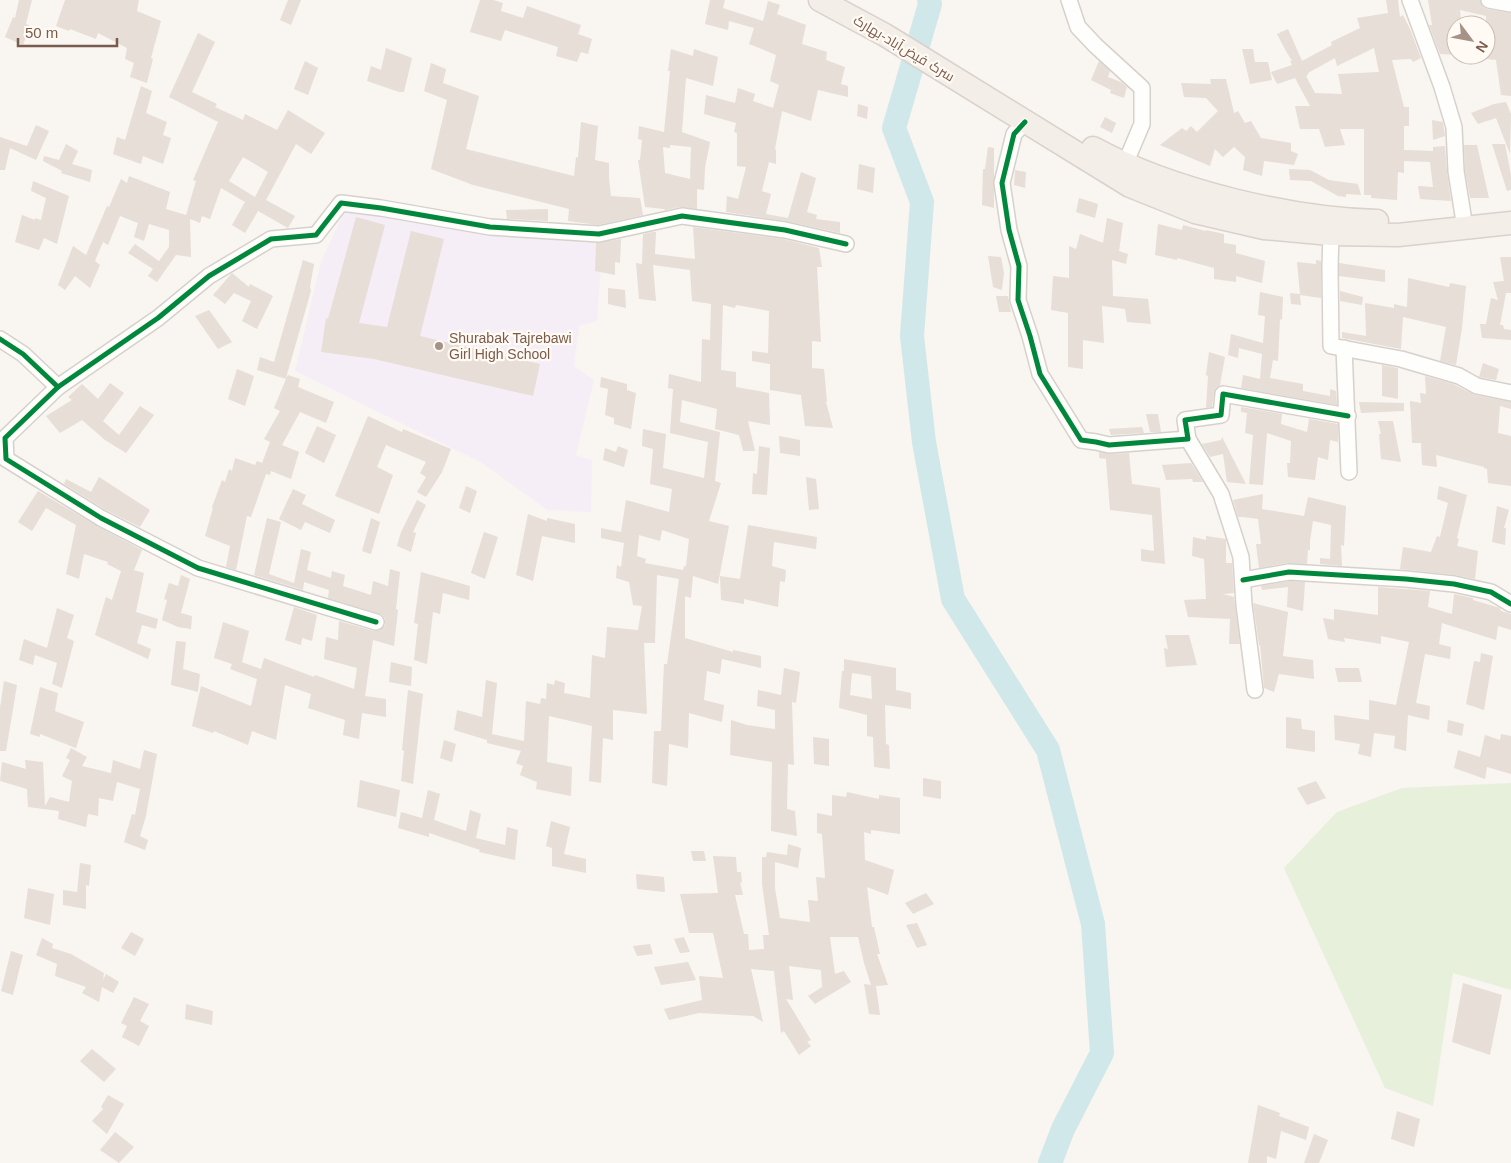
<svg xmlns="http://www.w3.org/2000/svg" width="1511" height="1163" viewBox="0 0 1511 1163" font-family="Helvetica,Cairo,sans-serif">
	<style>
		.education { fill: #f6eef6 }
		.green { fill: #e7f0db }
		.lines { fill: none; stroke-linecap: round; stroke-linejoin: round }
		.river { stroke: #d0e8ea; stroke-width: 24 }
		.building { fill: #e6ded7; fill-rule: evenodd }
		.minor-casing { stroke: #d7d1cb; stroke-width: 18 }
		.primary-casing { stroke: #dad1cc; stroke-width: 25 }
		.minor { stroke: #fefefd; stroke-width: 15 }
		.primary { stroke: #f3eee8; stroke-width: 22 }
		.cycleway-casing { stroke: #fffaf3; stroke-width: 8 }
		.cycleway { stroke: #00873e; stroke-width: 5 }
		.poi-dot { fill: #a69286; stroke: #fffaf3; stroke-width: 2 }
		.labels { text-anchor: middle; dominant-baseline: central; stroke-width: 4.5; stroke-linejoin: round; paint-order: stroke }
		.street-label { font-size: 14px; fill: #7a5c4d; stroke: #fffaf3 }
		.poi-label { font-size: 14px; fill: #7a5c4d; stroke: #fffaf3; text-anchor: start }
	</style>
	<rect width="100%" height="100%" fill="#f9f5f0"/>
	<polygon class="education" points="346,208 414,221 603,242 597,321 579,326 574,366 594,380 576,455 592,460 591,512 547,510 482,463 295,371 321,262"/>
	<polygon class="green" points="1511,783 1511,990 1453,973 1433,1106 1385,1088 1284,868 1337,812 1402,788"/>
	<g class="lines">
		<polyline class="river" points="929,0 930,4 894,128 922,202 912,336 924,442 953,599 1048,750 1093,924 1102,1053 1063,1129 1050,1163"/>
	</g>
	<g class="building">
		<polygon points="19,0 32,0 26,24 30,26 23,45 5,37 13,17 15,18"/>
		<polygon points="65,0 139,0 137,11 161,21 151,58 153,59 147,83 130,77 134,63 125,59 127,48 98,33 96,39 70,29 69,31 56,26"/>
		<polygon points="288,0 301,0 291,25 280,20"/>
		<polygon points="480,0 493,0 503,3 501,11 523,18 527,6 581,25 578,34 592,39 588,54 581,52 577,62 556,56 558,47 505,30 501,41 470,32"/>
		<polygon points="710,0 725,0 723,8 763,21 768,1 780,5 777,14 806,25 802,44 827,52 826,60 845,67 841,84 848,86 848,97 818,90 811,121 782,111 775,149 776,150 776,164 769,162 762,191 771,194 766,214 788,218 801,172 816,178 807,212 817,215 816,219 840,222 840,233 786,221 726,212 727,196 738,199 746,167 737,166 737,133 734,132 736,123 704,114 706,95 735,103 738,88 755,94 753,101 773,108 779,85 770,81 776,55 749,44 754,28 729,21 728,30 705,24"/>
		<path d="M1386 0H1398L1400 17 1403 15 1410 29 1421 58 1413 62 1411 59 1392 60 1404 107H1409V126H1404V150L1433 151V147L1445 146 1447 172 1451 201 1420 199 1418 186 1433 187 1430 162 1404 161V173L1398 172 1397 200 1371 198V195H1364V129H1340L1345 145 1325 147 1319 129H1300L1295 106H1310L1295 78 1277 84 1271 72 1292 65 1290 61H1292L1286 51 1277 34 1288 29 1302 61 1332 45 1331 42 1360 28 1357 18 1388 13ZM1374 48 1379 72 1338 74 1342 94 1315 93 1306 76 1308 75V73L1335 58 1337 66Z"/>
		<polygon points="1428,0 1480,0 1483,7 1487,9 1511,13 1511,96 1501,95 1496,60 1486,59 1486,16 1460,10 1461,20 1456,20 1456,55 1440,54 1429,25 1432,25"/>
		<path d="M198 33 215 42 192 92 217 104 215 107 243 120 245 114 277 130 288 110 325 133 311 154 296 144 266 200 295 216 288 228 258 211 245 233 232 225 245 202 221 188 210 219 202 216 200 223 190 219 191 257 176 255 157 282 148 276 153 269 128 253 135 244 159 261 169 247V230L149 224 144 241 134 237 138 223 120 216 108 245 103 242 95 261 100 265 90 288 75 276 65 290 58 285 73 246 86 255 107 206 109 207 121 179 127 183 129 176 170 192 166 209 186 215 196 181 193 180 218 122 169 97ZM243 157 268 172 255 197 229 181Z"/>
		<polygon points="386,48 412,58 404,92 399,92 367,81 371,66 381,70"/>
		<path d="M671 49 693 56 694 49 718 57 713 86 686 78 682 132 710 142 705 168 704 190 697 189V209L680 207 665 210 664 209 645 207 638 160H640L642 140 638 139 639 126 664 132 670 71H668ZM670 145 691 147 690 179 665 173 663 147 670 148Z"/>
		<polygon points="1242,49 1253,49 1255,62 1268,62 1272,80 1250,84"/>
		<polygon points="305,61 318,68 308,95 294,89"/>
		<polygon points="1099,61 1110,71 1108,77 1121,82 1127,87 1124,98 1110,93 1111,90 1091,80"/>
		<polygon points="431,63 446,69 443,83 479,96 466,149 574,176 576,157 578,158 581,122 598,126 595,160 609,163 609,178 611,196 640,198 643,215 598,225 568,221 569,209 473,185 431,169 447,100 424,91"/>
		<polygon points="1210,79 1226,79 1234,113 1238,111 1245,123 1251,121 1261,138 1291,143 1291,151 1298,154 1294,165 1264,161 1262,176 1243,170 1245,157 1234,147 1223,157 1215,149 1210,166 1160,145 1182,128 1186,131 1191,126 1197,132 1218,111 1206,98 1184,97 1181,83 1211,84"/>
		<polygon points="141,86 152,91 146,113 167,122 163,135 171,138 163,164 143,156 141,164 113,154 117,137 125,140"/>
		<polygon points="1506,102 1511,114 1510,154 1496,118 1478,124 1471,113 1494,104"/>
		<polygon points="858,104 868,107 867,119 857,116"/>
		<polygon points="1105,117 1116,123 1112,133 1100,127"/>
		<polygon points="1432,120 1443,122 1445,136 1433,140"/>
		<polygon points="36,125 49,131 36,160 10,148 5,170 0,170 0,137 27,146"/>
		<polygon points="66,144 78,151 72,164 92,170 90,182 61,173 62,171 43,161 44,156 59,160"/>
		<polygon points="1492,144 1505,144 1511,175 1511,190 1507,191"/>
		<polygon points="1464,145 1477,145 1489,198 1470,198 1465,170"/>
		<polygon points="988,147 994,148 994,208 982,205 983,169 985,169"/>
		<polygon points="859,164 875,168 873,193 857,189"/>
		<polygon points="1289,169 1310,170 1329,180 1358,184 1361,195 1346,194 1346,197 1338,196 1311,181 1290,180"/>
		<polygon points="1015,170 1026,172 1025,188 1014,185"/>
		<polygon points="33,181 69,196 57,244 44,238 39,250 15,242 22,215 35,220 35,218 41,220 46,198 31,191"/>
		<polygon points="1079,198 1098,204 1095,218 1076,212"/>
		<polygon points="548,209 548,221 507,219 506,210"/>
		<polygon points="356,217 385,225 359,323 387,327 411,231 444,239 420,336 540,364 533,396 374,359 321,352 326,318 328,319"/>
		<polygon points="1107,218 1123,223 1119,251 1128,254 1126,264 1112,260 1113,296 1148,299 1151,324 1127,322 1125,309 1102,306 1104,343 1083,340 1083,369 1068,367 1068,313 1051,310 1053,276 1069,278 1069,246 1076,249 1080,234 1103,243"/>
		<polygon points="1158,224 1182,230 1183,225 1206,231 1206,230 1224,234 1224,243 1236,245 1236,253 1265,261 1262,283 1236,276 1236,282 1214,279 1214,268 1177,258 1177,260 1155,255"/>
		<path d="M693 227 783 239 819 248 822 267H817L821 342 812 341V368L824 369 827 401 826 402 833 428 805 426 801 395 770 390V364L752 361V351L768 353 769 311 736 305 735 308 723 305 721 370 736 372V387L769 393 770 425 748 421 755 451H743L739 435 715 429 717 409 682 400 680 422 720 432 715 481 721 483 709 521 729 526 718 584 693 576 691 598 685 596V638L733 652V650L761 656V668L722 659 720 674 707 671 704 700 724 705 722 722 689 713 688 748 669 744 667 786 652 783 654 731H661L664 664H667L679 579 657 575 655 643H644L647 714 613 710V740L603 738 601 783 589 781 592 726 549 716 547 762 572 767 571 796 536 789 537 782 520 775 523 766 516 763 521 751 487 743V740L454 730 457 710 482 717 486 680 497 683 492 734 524 741 526 701 540 704 541 698 546 699 547 683 554 685 555 680 565 683 564 693 590 698 592 655 605 658 607 627 638 630 642 606 633 605 629 582 616 578 617 565 621 567 624 543 601 538V528L621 532 626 500 669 512 672 489 650 484 653 449 642 446 643 429 666 434 663 468 704 478 708 442 670 433 673 389 668 388 669 374 701 382 702 339 710 340 711 304 692 301 690 270 653 265 656 301 639 299 636 263 642 264 643 234 653 232H656L655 254 695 259ZM662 530 689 539 686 566H684L683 570 645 563 646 559 637 556 639 535 660 541Z"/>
		<polygon points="621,239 620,263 615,262 615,275 595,271 596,243"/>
		<polygon points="988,256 1001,257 1004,273 1002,290 993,287"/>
		<polygon points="1500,257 1511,257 1511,293 1506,293 1500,325 1503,325 1504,329 1511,330 1511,340 1482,338 1480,324 1486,324 1491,298 1498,300 1493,282 1504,281"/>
		<polygon points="303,260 314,264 310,287 311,291 286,378 288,375 300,379 298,387 334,402 326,423 300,412 282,445 299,452 291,479 271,471 270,475 266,474 251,517 247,516 236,570 226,567 230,546 205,536 213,508 212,507 222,480 225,482 229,469 232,471 235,458 255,465 257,461 262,463 270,442 264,439 280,411 274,408 286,379 257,370 260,357 274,362"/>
		<polygon points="1316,260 1321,261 1321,298 1300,295 1301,305 1291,304 1290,293 1300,294 1297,262 1316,264"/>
		<polygon points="1339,263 1385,270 1385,282 1339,276"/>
		<polygon points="232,273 249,287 250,284 273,296 257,329 242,321 251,301 234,293 225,304 213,295"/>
		<polygon points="1408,278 1449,287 1450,283 1466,286 1462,328 1456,365 1440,361 1446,327 1403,317 1401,349 1342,338 1342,332 1366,336 1365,303 1394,308 1394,304 1407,307"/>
		<polygon points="608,288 625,290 626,308 608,304"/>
		<polygon points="1340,291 1363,297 1362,305 1340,301"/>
		<polygon points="1260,292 1283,297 1282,320 1280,319 1278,361 1273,360 1270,378 1303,384 1303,391 1330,396 1330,389 1336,391 1337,405 1241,388 1243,375 1260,379 1262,354 1239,348 1238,358 1228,355 1231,334 1263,343 1265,316 1258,315"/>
		<polygon points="996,296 1008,296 1011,312 999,312"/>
		<polygon points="209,310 232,342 218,349 195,316"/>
		<polygon points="1209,352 1225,357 1220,385 1216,388 1214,393 1212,407 1206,408 1208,376 1206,375"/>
		<polygon points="1483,363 1499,369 1496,380 1479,377"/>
		<polygon points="1382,365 1398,368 1398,399 1382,396"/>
		<polygon points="237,369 254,376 245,406 228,399"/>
		<polygon points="1425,376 1453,384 1475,395 1511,402 1511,409 1500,406 1498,433 1511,436 1511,486 1488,483 1487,469 1484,468 1484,467 1436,455 1437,467 1422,465 1421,443 1412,443 1410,401 1421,403 1420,393 1426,394"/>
		<polygon points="601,377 627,384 627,390 636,393 631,429 614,424 614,418 605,415 608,389 600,387"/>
		<polygon points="110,383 124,393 103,421 119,435 140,406 154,415 126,453 105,440 82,420 60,433 46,416 72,400 68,397 82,384 98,399"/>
		<polygon points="1359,402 1404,403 1404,411 1361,413"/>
		<polygon points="1241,407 1282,414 1281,424 1307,432 1309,419 1338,424 1338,442 1330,440 1328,460 1318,457 1315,480 1288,477 1287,463 1290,463 1291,441 1267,433 1263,485 1249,484 1253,435 1245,433 1247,413 1241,412"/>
		<polygon points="1146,414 1158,414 1161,432 1150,432"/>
		<polygon points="368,416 402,432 403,429 451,449 442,472 426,497 417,492 426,477 420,473 426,462 386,445 377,467 393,475 379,514 335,496"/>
		<polygon points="1378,421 1393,421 1401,462 1381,459 1379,434 1381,434"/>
		<polygon points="317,426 336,435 324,463 305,453"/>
		<polygon points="1142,427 1144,433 1111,435 1109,429"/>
		<polygon points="779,436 800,440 800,456 780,453"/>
		<polygon points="1222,437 1246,484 1227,482 1223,454 1210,457 1202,444 1221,440"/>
		<polygon points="618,446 628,450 624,467 603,460 605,448 616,452"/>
		<polygon points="759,446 770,448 767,495 752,494 753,473 757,474"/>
		<polygon points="1099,452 1109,454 1129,453 1132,484 1160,488 1165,564 1141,561 1141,549 1154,551 1152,515 1110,510 1106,459 1099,458"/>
		<polygon points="1191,463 1203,482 1193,482 1192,479 1166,480 1162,465"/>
		<polygon points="99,477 150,510 140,527 106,510 64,484 66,479 91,492"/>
		<polygon points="806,477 816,479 819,509 809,510"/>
		<polygon points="466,486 477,491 470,513 459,508"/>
		<polygon points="1439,486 1467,495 1457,538 1459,539 1457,546 1478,551 1475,579 1455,575 1400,569 1403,547 1431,552 1437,536 1440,537 1448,503 1437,499"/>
		<polygon points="293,489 306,495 302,504 335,520 330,533 305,522 301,530 279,519"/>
		<polygon points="38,491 97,526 142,550 134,570 144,573 136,612 158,619 156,629 142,625 137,643 151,649 148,659 95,635 106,597 112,600 121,571 107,564 108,562 84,554 79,579 66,574 76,525 46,508 32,531 18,522"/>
		<polygon points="1263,494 1262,509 1304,516 1308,497 1346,506 1344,546 1341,545 1342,566 1320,564 1320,558 1330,559 1331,525 1313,521 1310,541 1310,550 1308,550 1307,564 1288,563 1259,568 1256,544 1261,544 1258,519 1243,517 1238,517 1233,500"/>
		<polygon points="417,500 426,505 413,532 416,533 411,552 397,546 401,532"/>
		<polygon points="1497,506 1509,510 1504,528 1506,528 1505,545 1492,542"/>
		<polygon points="528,514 547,521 547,518 575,524 575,543 542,536 533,581 516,575"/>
		<polygon points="267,518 281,522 269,574 294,583 301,549 311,552 307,570 331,578 332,571 345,575 343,586 371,595 373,581 388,586 390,569 400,572 396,609 398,610 394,646 373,640 365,696 386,699 386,717 362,713 359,739 343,735 345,720 308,708 311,694 285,685 276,740 252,731 248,745 214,731 213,733 192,726 201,686 251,706 257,679 230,669 232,664 214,658 223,622 249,631 242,662 261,669 264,658 314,677 315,675 354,689 357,668 324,659 326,637 338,640 339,621 374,631 379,631 385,625 385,619 382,615 328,598 329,590 304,582 303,590 254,575"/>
		<polygon points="371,518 380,522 371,554 362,551"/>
		<polygon points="748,525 817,537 816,549 774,542 772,566 786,570 785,582 780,581 778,607 744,599 744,604 721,600 720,576 740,579"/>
		<polygon points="484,532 498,537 485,579 471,573"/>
		<polygon points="1206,536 1226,539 1226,563 1232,563 1234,593 1223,594 1234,597 1240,644 1229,644 1230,619 1188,617 1184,600 1206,599 1204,559 1192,556 1193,537 1206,540"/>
		<polygon points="421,572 470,586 469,600 443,593 440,614 433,612 427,664 414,660 418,624 414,623"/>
		<polygon points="181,575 190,579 181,613 192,616 191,629 178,627 162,620 167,600 164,599 169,583 178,586"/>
		<polygon points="1290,581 1305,582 1303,611 1287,607 1288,587 1262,590 1261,586"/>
		<polygon points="1378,587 1430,591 1428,607 1452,614 1454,594 1473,598 1473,600 1500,608 1501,611 1511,614 1511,630 1498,626 1496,640 1442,623 1439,644 1451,647 1450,659 1425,654 1416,703 1430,706 1429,720 1408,715 1406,751 1394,748 1395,736 1374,733 1371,757 1358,754 1360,744 1335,740 1334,715 1369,720 1369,700 1396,705 1409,642 1381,636 1381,644 1344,638 1345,642 1328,639 1323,618 1334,620 1334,609 1378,615"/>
		<polygon points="1253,603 1288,612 1283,656 1313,660 1314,679 1279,674 1274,692 1264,688 1260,645 1259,645"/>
		<polygon points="294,607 317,615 312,641 302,638 301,645 285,640"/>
		<polygon points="57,608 74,615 67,638 74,641 62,688 52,684 57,663 35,655 33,665 19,660 24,639 47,648"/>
		<polygon points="1165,635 1189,635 1197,665 1166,667 1164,648 1168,649"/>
		<polygon points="176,641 186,642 183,669 200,674 198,692 171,685"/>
		<polygon points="1481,653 1493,656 1484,710 1466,704 1474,661 1480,662"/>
		<path d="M844 659 896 668V690L911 693V709L885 705 886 744 889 745 890 769 874 767 873 737 867 736V715L839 708 842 671H844ZM852 673 871 676 872 699 850 695Z"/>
		<polygon points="391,662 412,667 411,686 389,682"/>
		<polygon points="784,668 800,672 796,703 792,702 794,765 788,764 787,809 795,811 797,836 771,831 772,762 730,755 731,720 747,725 775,729 775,710 757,706 758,690 781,695"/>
		<polygon points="1335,668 1359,668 1362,682 1338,682"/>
		<polygon points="4,681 17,685 6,751 0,751 0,708"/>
		<polygon points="40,687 58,693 55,711 84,722 76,748 40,734 40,737 30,734"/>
		<polygon points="408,690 423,694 413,784 401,781 404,751 402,750"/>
		<polygon points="1286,717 1301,719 1302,729 1315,731 1315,752 1286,748"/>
		<polygon points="1448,720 1464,724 1462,736 1447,732"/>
		<polygon points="1501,734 1511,736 1511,774 1487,767 1485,779 1454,768 1458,750 1480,757 1485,735 1500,740"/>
		<polygon points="813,737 829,739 829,766 814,764"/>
		<polygon points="444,740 456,744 452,762 440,758"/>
		<polygon points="71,748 87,757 82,766 111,773 113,760 140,769 144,750 157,754 146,816 140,836 148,840 145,850 124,842 132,814 135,815 140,789 117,782 113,801 99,798 98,816 88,814 86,827 58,819 59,811 28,807 27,789 0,781 2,762 26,769 25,760 43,762 45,806 50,797 69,802 72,781 62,776 70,760 66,758"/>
		<polygon points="923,778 941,781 941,799 923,796"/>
		<polygon points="360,780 400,790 396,817 357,807"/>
		<polygon points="1316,781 1326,798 1307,805 1297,788"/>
		<polygon points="428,790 440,794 434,820 466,831 470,810 481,814 476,838 505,845 507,827 518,830 515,860 479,852 480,850 429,833 429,837 398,828 401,812 422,818"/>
		<polygon points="847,792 879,799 879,795 900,798 900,834 871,830 871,834 864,832 865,860 894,870 888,895 867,887 872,927 874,927 880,954 877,954 888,985 876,986 880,1015 869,1014 864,984 871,985 864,963 858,937 830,937 835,974 844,971 851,982 815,1004 808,996 822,987 821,970 789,966 793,1000 786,999 811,1040 807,1042 811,1046 799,1055 784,1031 781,1033 774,971 751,969 763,1022 753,1016 699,1013 669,1020 664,1009 702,1000 699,976 723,978 713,933 689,933 680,894 718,893 713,856 736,857 737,872 741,872 742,883 740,882 743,895 735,895 744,934 748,934 749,950 764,949 763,935 769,935 762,884 762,857 766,857 767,852 787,855 788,844 801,848 798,868 775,862 775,888 780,918 810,922 808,900 818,901 816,877 825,878 822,834 817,833 817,813 832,816 832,795 846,797"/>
		<polygon points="551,821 570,827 564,854 586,859 586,873 552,866 552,848 546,846"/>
		<polygon points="691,851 704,851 706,861 693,861"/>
		<polygon points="80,863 91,865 89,886 86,885 86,909 63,905 63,890 77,892"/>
		<polygon points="636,874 664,877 665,892 637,889"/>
		<polygon points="28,888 54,894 50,925 24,918"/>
		<polygon points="926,893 934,904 913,914 905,903"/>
		<polygon points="917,923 927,945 917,948 906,925"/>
		<polygon points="131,932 144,939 135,956 121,948"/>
		<polygon points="684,937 690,952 680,953 674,939"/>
		<polygon points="42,938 53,944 52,948 71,954 104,973 103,980 106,974 119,982 113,993 102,987 99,1002 82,993 86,987 55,976 57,964 36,955"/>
		<polygon points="650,944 653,954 637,956 633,946"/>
		<polygon points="11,951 23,955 13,995 1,991"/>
		<polygon points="688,962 696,980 661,985 654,967"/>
		<polygon points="1463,983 1502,995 1490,1055 1452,1042"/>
		<polygon points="134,997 149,1004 140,1021 149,1026 139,1046 122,1037 127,1026 121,1023"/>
		<polygon points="186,1004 213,1011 212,1025 185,1019"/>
		<polygon points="92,1049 116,1069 104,1082 80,1061"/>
		<polygon points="108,1095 124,1104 107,1134 92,1121 103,1109 101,1107"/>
		<polygon points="1258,1105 1280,1113 1279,1116 1309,1127 1306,1140 1281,1131 1276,1159 1267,1156 1267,1163 1248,1163"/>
		<polygon points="1397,1111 1420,1119 1414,1147 1391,1139"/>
		<polygon points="115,1132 134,1147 119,1163 100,1150"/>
		<polygon points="1314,1134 1328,1140 1319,1163 1304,1163"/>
	</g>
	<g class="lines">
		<defs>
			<g id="minor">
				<polyline points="1069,0 1078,27 1096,46 1142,88 1142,124 1128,157 1129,172"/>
				<polyline points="1410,0 1442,87 1454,127 1456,171 1465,228"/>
				<polyline points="1489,0 1511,4"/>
				<polyline points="1025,122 1014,134 1002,183 1009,230 1019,266 1018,300 1030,336 1040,374 1081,440 1096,442 1109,445 1188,439 1185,420 1221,415 1223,394 1348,416"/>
				<polyline points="1331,234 1330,267 1331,346 1401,359 1459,376 1477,386 1511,393"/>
				<polyline points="0,339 23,354 58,387 158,318 209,276 271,239 316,235 341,203 381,208 490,227 599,234 682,216 785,230 846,244"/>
				<polyline points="1344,348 1349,472"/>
				<polyline points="58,387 5,438 6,459 101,518 198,568 376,622"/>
				<polyline points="1188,439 1221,494 1241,557 1244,605 1255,690"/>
				<polyline points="1243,580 1289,572 1406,579 1454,584 1491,592 1511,604"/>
			</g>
			<g id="primary">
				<polyline points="820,0 885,35 1130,186 1195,212 1264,228 1331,234 1398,235 1511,223"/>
				<path d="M1093 148C1170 190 1290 219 1377 221"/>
			</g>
		</defs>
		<use href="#minor" class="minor-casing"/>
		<use href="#primary" class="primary-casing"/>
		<use href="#minor" class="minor"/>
		<use href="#primary" class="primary"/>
		<defs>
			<g id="cycleway">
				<polyline points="1025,122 1014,134 1002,183 1009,230 1019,266 1018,300 1030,336 1040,374 1081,440 1096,442 1109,445 1188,439 1185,420 1221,415 1223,394 1348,416"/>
				<polyline points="0,339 23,354 58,387 158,318 209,276 271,239 316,235 341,203 381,208 490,227 599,234 682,216 785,230 846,244"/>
				<polyline points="58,387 5,438 6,459 101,518 198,568 376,622"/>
				<polyline points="1243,580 1289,572 1406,579 1454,584 1491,592 1511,604"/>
			</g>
		</defs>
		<use href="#cycleway" class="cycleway-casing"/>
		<use href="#cycleway" class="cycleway"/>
	</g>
	<circle class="poi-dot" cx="439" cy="346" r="5"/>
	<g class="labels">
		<g class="street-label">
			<text transform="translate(904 48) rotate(31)">سرک فیض‌آباد-بهارک</text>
		</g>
		<g class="poi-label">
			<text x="449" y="338">Shurabak Tajrebawi<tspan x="449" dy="16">Girl High School</tspan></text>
		</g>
	</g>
	<g transform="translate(1471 40) rotate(122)"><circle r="24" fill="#fffaf3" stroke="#cabbb1"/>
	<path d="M0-4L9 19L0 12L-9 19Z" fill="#a69286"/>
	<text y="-8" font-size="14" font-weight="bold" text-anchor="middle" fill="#7a5c4d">N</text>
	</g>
	<path d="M18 38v8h99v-8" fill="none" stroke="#7a5c4d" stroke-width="2.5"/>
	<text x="25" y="38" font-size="15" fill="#7a5c4d" stroke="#fffaf3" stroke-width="4" paint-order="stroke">50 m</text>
</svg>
